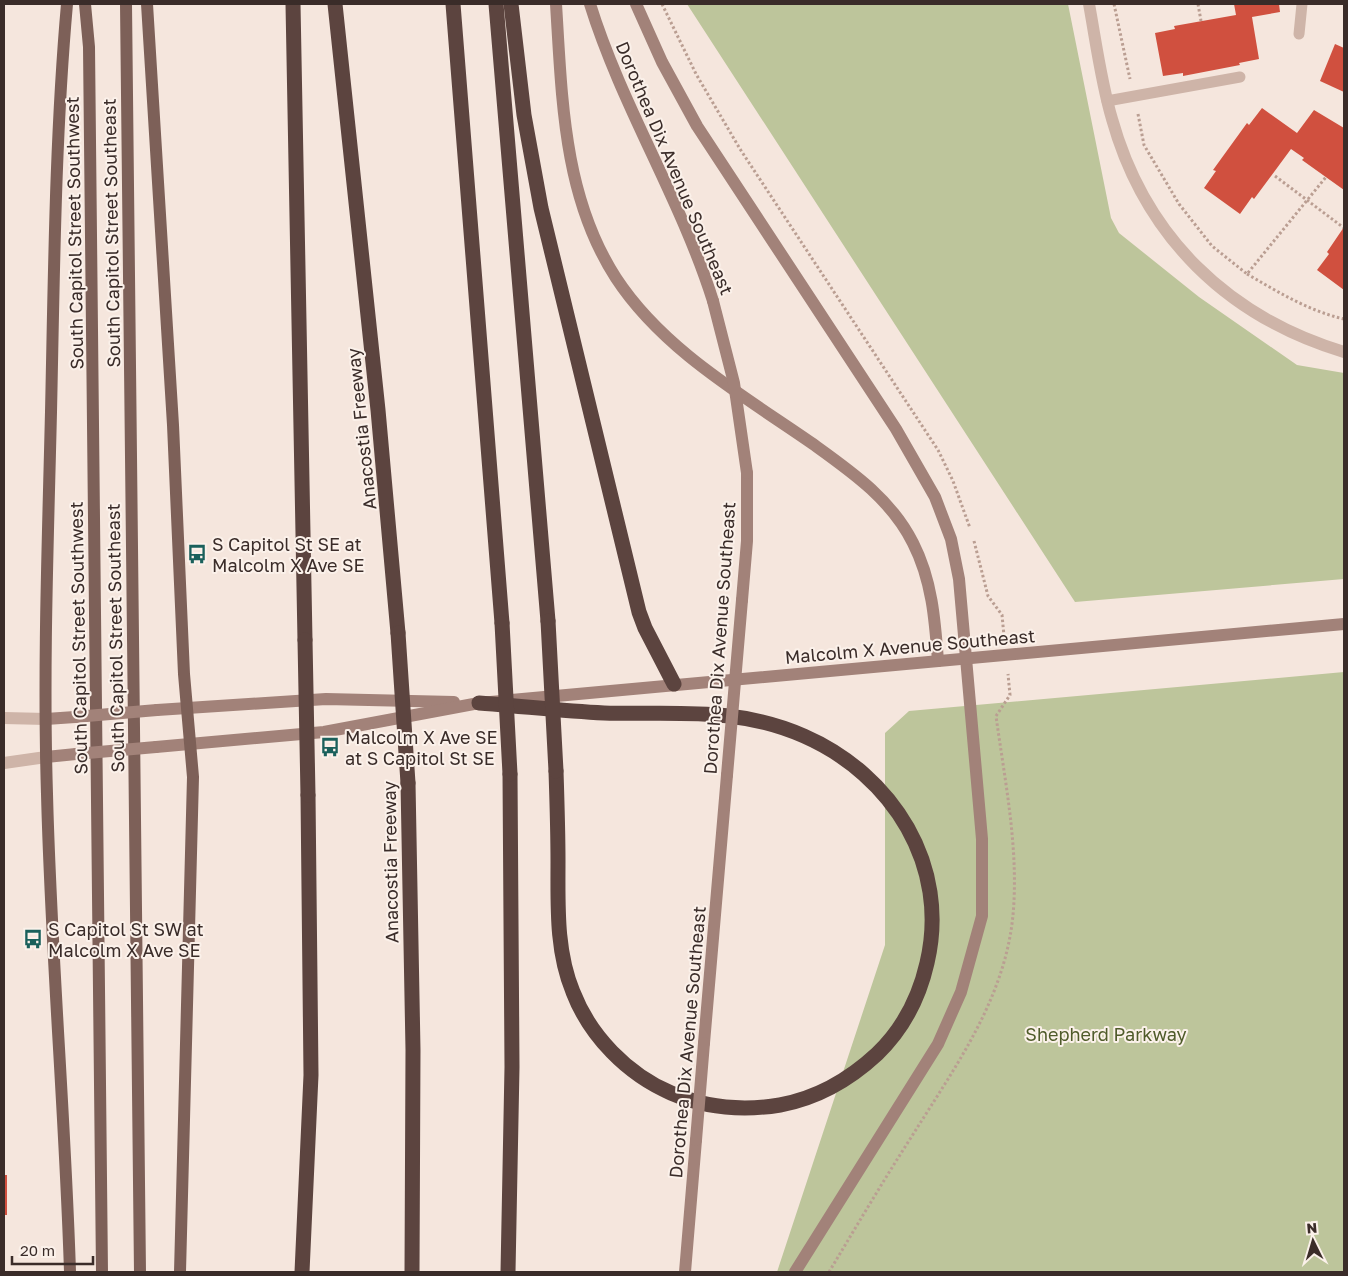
<svg xmlns="http://www.w3.org/2000/svg" width="1348" height="1276" viewBox="0 0 1348 1276" font-family="'Golos Text',sans-serif">
	<style>
		.green { fill: #bdc59b }
		.building { fill: #d0503f }
		.lines { fill: none; stroke-linecap: round; stroke-linejoin: round }
		.path { stroke: #ba9e92; stroke-width: 3; stroke-dasharray: 2.5 2.5; stroke-linecap: butt }
		.service { stroke: #ceb4a8; stroke-width: 11 }
		.minor { stroke: #ceb4a8; stroke-width: 12 }
		.tertiary { stroke: #ceb4a8; stroke-width: 12 }
		.secondary { stroke: #a28279; stroke-width: 12 }
		.primary { stroke: #7d6058; stroke-width: 12 }
		.motorway { stroke: #5c443f; stroke-width: 15 }
		.secondary-bridge { stroke: #a28279; stroke-width: 12 }
		.motorway-bridge { stroke: #5c443f; stroke-width: 15 }
		.labels { text-anchor: middle; dominant-baseline: central; stroke-width: 4; stroke-linejoin: round; paint-order: stroke }
		.street-label { font-size: 18px; fill: #3a2c29; stroke: #fbf1ea }
		.poi-label { font-size: 18px; fill: #3a2c29; stroke: #fbf1ea; text-anchor: start }
		.park-label { font-size: 18px; fill: #4f5b2a; stroke: #fbf1ea }
	</style>
	<rect width="100%" height="100%" fill="#f5e6dd"/>
	<g class="green">
		<polygon points="687,4 1068,4 1111,218 1119,233 1199,297 1297,365 1344,373 1344,579 1075,602"/>
		<polygon points="1344,672 1344,1272 777,1272 885,945 885,733 909,711"/>
	</g>
	<g class="building">
		<polygon points="1234,4 1279,4 1280,12 1252,17 1259,59 1239,63 1240,65 1183,76 1183,73 1163,76 1155,33 1175,29 1174,26 1236,15"/>
		<polygon points="1335,44 1344,48 1344,92 1320,81"/>
		<polygon points="1262,108 1297,133 1314,110 1344,128 1344,190 1302,160 1304,158 1291,149 1254,199 1252,197 1240,214 1204,188 1216,171 1213,170 1247,123 1249,125"/>
		<polygon points="1344,227 1344,290 1317,270 1329,254 1327,252"/>
		<rect x="4" y="1175" width="3" height="40"/>
	</g>
	<g class="lines">
		<g class="path">
			<polyline points="662,4 696,74 740,149 938,450 953,481 970,528"/>
			<polyline points="1114,4 1130,79"/>
			<polyline points="1198,4 1201,21"/>
			<polyline points="1138,114 1144,145 1179,204 1212,246 1247,274 1326,177"/>
			<polyline points="1275,176 1344,228"/>
			<path d="M1247 274C1278 292 1309 311 1344 319"/>
			<polyline points="974,541 988,596 1002,615 1004,636"/>
			<path d="M829 1272C856 1227 883 1181 912 1136 955 1067 1005 999 1013 915 1019 849 1005 782 996 716L1010 695 1008 674"/>
		</g>
		<g class="service">
			<polyline points="1299,34 1302,4"/>
			<polyline points="1107,101 1240,77"/>
		</g>
		<path class="minor" d="M1089 4C1096 42 1101 82 1112 119 1145 237 1228 317 1344 352"/>
		<g class="tertiary">
			<polyline points="4,718 46,719"/>
			<polyline points="4,763 46,757"/>
		</g>
		<g class="secondary">
			<path d="M556 4C562 98 563 196 616 278 663 350 744 396 813 444 852 472 891 499 913 543 932 580 935 620 938 661"/>
			<path d="M590 4C622 107 681 199 713 301"/>
			<polyline points="636,4 662,62 697,126 896,429 935,497 951,539 959,579 982,839 982,916 961,992 938,1044 795,1272"/>
			<polyline points="742,600 747,541 747,473"/>
			<polyline points="157,710 326,699 454,702"/>
			<polyline points="46,719 75,717"/>
			<polyline points="156,747 324,732 479,703 1344,624"/>
			<polyline points="46,757 76,754"/>
			<polyline points="704,1043 727,775"/>
			<polyline points="685,1272 696,1140"/>
		</g>
		<g class="primary">
			<path d="M67 4C55 139 54 276 51 412 48 539 43 667 47 794 51 954 65 1113 70 1272"/>
			<polyline points="85,4 89,47 102,1272"/>
			<polyline points="126,4 140,1272"/>
			<polyline points="147,4 173,425 184,674 193,777 180,1272"/>
		</g>
		<g class="motorway">
			<polyline points="293,4 305,640"/>
			<polyline points="335,4 378,410 398,633"/>
			<polyline points="453,4 502,623"/>
			<polyline points="496,4 548,621"/>
			<polyline points="511,4 524,115 541,208 639,612 645,628 674,684"/>
			<path d="M479 703C521 706 562 711 604 713 675 715 736 706 804 736 893 775 950 866 927 963 919 998 903 1029 877 1054 849 1080 818 1098 780 1105 743 1111 706 1108 671 1093 627 1074 590 1036 573 992 556 951 558 906 558 862 558 832 557 801 556 771"/>
			<polyline points="408,783 413,1050 412,1272"/>
			<polyline points="302,1272 311,1075 308,795"/>
			<polyline points="508,1272 512,1067 510,774"/>
		</g>
		<g class="secondary-bridge">
			<polyline points="713,301 734,383 747,473"/>
			<polyline points="75,717 157,710"/>
			<polyline points="76,754 156,747"/>
			<polyline points="727,775 742,600"/>
			<polyline points="696,1140 704,1043"/>
		</g>
		<g class="motorway-bridge">
			<polyline points="548,621 556,771"/>
			<polyline points="502,623 510,774"/>
			<polyline points="398,633 408,783"/>
			<polyline points="305,640 308,795"/>
		</g>
	</g>
	<defs>
		<symbol id="bus-bare" viewBox="-9 -9 18 18"><path d="M-5-6H5V4H4V6H2V4H-2V6H-4V4H-5ZM-3.5-4V0h7V-4ZM-3.5 1.2v1.5H-2V1.2ZM2 1.2v1.5H3.5V1.2Z" fill="#1a605b" stroke="#fbf1ea" stroke-width="2.5" paint-order="stroke"/></symbol>
	</defs>
	<g fill-rule="evenodd">
		<use href="#bus-bare" x="183" y="540" width="28" height="28"/>
		<use href="#bus-bare" x="316" y="733" width="28" height="28"/>
		<use href="#bus-bare" x="19" y="925" width="28" height="28"/>
	</g>
	<g class="labels">
		<g class="street-label">
			<text transform="translate(675 168) rotate(67)">Dorothea Dix Avenue Southeast</text>
			<text transform="translate(74 233) rotate(-91)">South Capitol Street Southwest</text>
			<text transform="translate(111 233) rotate(-91)">South Capitol Street Southeast</text>
			<text transform="translate(361 429) rotate(-96)">Anacostia Freeway</text>
			<text transform="translate(78 638) rotate(-91)">South Capitol Street Southwest</text>
			<text transform="translate(115 638) rotate(-91)">South Capitol Street Southeast</text>
			<text transform="translate(719 638) rotate(-86)">Dorothea Dix Avenue Southeast</text>
			<text transform="translate(910 646) rotate(-5)">Malcolm X Avenue Southeast</text>
			<text transform="translate(390 862) rotate(-91)">Anacostia Freeway</text>
			<text transform="translate(687 1042) rotate(-85)">Dorothea Dix Avenue Southeast</text>
		</g>
		<g class="poi-label">
			<text x="212" y="544">S Capitol St SE at<tspan x="212" dy="21">Malcolm X Ave SE</tspan></text>
			<text x="345" y="737">Malcolm X Ave SE<tspan x="345" dy="21">at S Capitol St SE</tspan></text>
			<text x="48" y="929">S Capitol St SW at<tspan x="48" dy="21">Malcolm X Ave SE</tspan></text>
		</g>
		<g class="park-label">
			<text x="1106" y="1034">Shepherd Parkway</text>
		</g>
	</g>
	<rect width="1348" height="1276" fill="none" stroke="#3a2c29" stroke-width="10"/>
	<g transform="translate(1313 1241) rotate(355)" stroke="#fbf1ea" stroke-width="4" paint-order="stroke">
	<path d="M0-4L9 19L0 12L-9 19Z" fill="#3a2c29"/>
	<text y="-8" font-size="14" font-weight="bold" text-anchor="middle" fill="#3a2c29">N</text>
	</g>
	<path d="M12 1256v8h81v-8" fill="none" stroke="#3a2c29" stroke-width="2.5"/>
	<text x="20" y="1256" font-size="15" fill="#3a2c29" stroke="#fbf1ea" stroke-width="4" paint-order="stroke">20 m</text>
</svg>
